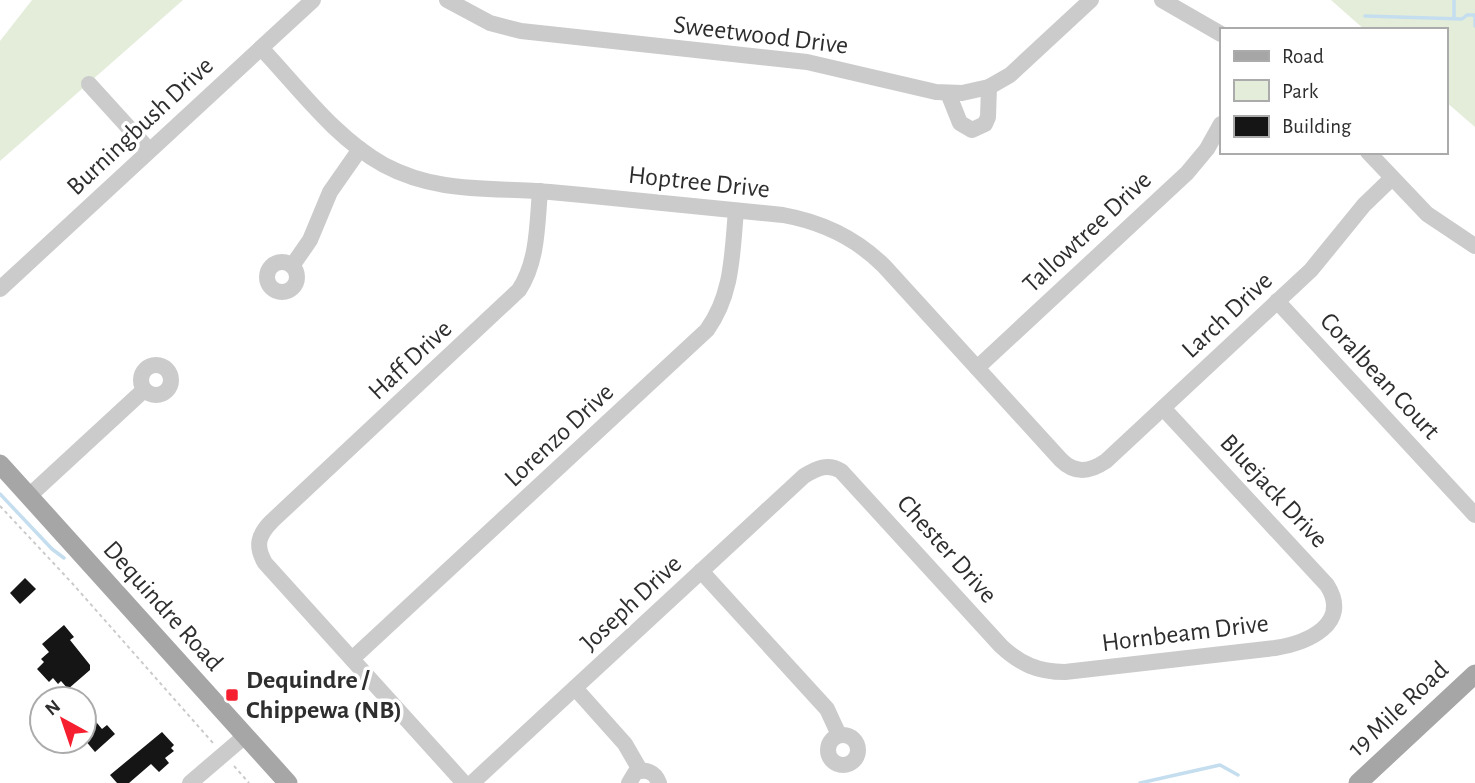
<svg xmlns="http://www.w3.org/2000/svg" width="1475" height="783" viewBox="0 0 1475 783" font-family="'Alegreya Sans',sans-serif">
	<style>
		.green { fill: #e4edda }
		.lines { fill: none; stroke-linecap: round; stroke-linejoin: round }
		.stream { stroke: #c4deef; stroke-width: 3.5 }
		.building { fill: #151515 }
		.path { stroke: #cbcbcb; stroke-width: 2; stroke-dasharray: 3.5 3.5; stroke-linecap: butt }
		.minor { stroke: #cbcbcb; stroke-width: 16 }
		.major { stroke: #a6a6a6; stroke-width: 19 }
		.poi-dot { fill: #f61f2f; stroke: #fff; stroke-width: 2.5 }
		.labels { text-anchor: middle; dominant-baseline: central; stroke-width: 7; stroke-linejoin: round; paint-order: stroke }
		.street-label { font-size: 26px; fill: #2e2e2e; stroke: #fff }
		.poi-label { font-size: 26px; font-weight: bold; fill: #2e2e2e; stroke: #fff; text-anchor: start }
	</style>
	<rect width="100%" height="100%" fill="#fff"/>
	<g class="green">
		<polygon points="32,0 183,0 0,161 0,41"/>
		<polygon points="1331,0 1475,0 1475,127 1445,101 1445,30 1365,30"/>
	</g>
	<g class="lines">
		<g class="stream">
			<polyline points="1454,0 1454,17"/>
			<polyline points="1365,16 1462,19 1467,15 1475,15 1475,26"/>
			<polyline points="0,494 52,549 64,558"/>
			<polyline points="1140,783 1220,765 1238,775"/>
		</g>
	</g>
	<g class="building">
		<polygon points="25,578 36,589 20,604 10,593"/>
		<polygon points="64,625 74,637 70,640 90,665 90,670 68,689 61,681 58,684 53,678 49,682 37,669 44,662 41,659 49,652 42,644"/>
		<polygon points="92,717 102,729 107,725 115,734 95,752 84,739 84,724"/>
		<polygon points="162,732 174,745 171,748 174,751 165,758 169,763 159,772 151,764 129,783 117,783 110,775"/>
	</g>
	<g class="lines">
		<g class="path">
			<polyline points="0,506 72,583 213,743"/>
			<polyline points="234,766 249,783"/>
		</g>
		<g class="minor">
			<polyline points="447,0 490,23 521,31 807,62 936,92 962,93 989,87 1010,75 1091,0"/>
			<polyline points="1162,0 1221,34"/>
			<path d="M261 48C299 88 335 138 384 165 438 194 491 187 550 192 628 199 706 208 783 215 822 222 856 238 884 266L1061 460C1075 474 1090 472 1106 461L1311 270 1364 205 1392 178"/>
			<polyline points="89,84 149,150"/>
			<polyline points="948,93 960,123 972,130 985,124 988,117 989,87"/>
			<polyline points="1368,152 1427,214 1475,246"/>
			<circle cx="282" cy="277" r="15"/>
			<polyline points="292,266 310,240 330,192 360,149"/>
			<polyline points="0,289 313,0"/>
			<polyline points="1277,301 1475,515"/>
			<circle cx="156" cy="380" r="15"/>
			<polyline points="977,368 1187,173 1207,149 1221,124"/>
			<polyline points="29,496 144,390"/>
			<polyline points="701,571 827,709 839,735"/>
			<path d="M352 659 707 330C733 294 732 253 736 211"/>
			<polyline points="575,688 625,744 640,770"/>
			<circle cx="843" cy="750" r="15"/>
			<polyline points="190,783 245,736"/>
			<path d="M464 783 265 563C255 546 258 535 272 521L519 290C538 261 537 225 540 191"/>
			<path d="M472 783 804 476C817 468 828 463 841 471L1001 646C1020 664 1038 672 1065 672L1275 648C1307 643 1352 624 1327 585L1163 408"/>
			<path d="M629 783 635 773C646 768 655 772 659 783"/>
		</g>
		<g class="major">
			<polyline points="0,464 288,783"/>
			<polyline points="1358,783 1475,674"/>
		</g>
	</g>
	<rect class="poi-dot" x="225" y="688" width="14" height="14" rx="3.5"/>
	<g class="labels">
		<g class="street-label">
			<text transform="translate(761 35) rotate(7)">Sweetwood Drive</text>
			<text transform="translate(140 126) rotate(-43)">Burningbush Drive</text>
			<text transform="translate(699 182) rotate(6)">Hoptree Drive</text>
			<text transform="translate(1087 232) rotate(-43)">Tallowtree Drive</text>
			<text transform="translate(1227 315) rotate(-43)">Larch Drive</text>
			<text transform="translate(410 360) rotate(-43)">Haff Drive</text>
			<text transform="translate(1380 376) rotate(47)">Coralbean Court</text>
			<text transform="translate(559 435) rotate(-43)">Lorenzo Drive</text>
			<text transform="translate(1274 491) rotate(47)">Bluejack Drive</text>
			<text transform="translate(947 549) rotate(48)">Chester Drive</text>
			<text transform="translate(631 603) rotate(-43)">Joseph Drive</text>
			<text transform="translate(163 606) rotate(48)">Dequindre Road</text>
			<text transform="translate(1185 633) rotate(-7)">Hornbeam Drive</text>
			<text transform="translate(1398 709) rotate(-43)">19 Mile Road</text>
		</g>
		<g class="poi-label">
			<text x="246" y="680">Dequindre /<tspan x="246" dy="30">Chippewa (NB)</tspan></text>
		</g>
	</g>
	<rect x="1220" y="28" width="228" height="126" fill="#ffffff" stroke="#ababab" stroke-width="2"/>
	<rect x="1234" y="51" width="35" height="10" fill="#a6a6a6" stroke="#ababab" stroke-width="2"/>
	<text x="1282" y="63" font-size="21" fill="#2e2e2e">Road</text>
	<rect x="1234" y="80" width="35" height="21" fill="#e4edda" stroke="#ababab" stroke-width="2"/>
	<text x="1282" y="98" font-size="21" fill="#2e2e2e">Park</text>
	<rect x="1234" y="116" width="35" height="21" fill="#151515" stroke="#ababab" stroke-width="2"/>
	<text x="1282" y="133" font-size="21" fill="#2e2e2e">Building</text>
	<g transform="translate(63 720) rotate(320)"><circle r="33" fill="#ffffff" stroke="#ababab" stroke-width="2"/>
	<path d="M0-5L12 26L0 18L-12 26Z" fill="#f61f2f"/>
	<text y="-10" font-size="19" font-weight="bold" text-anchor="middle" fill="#2e2e2e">N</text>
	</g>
</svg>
